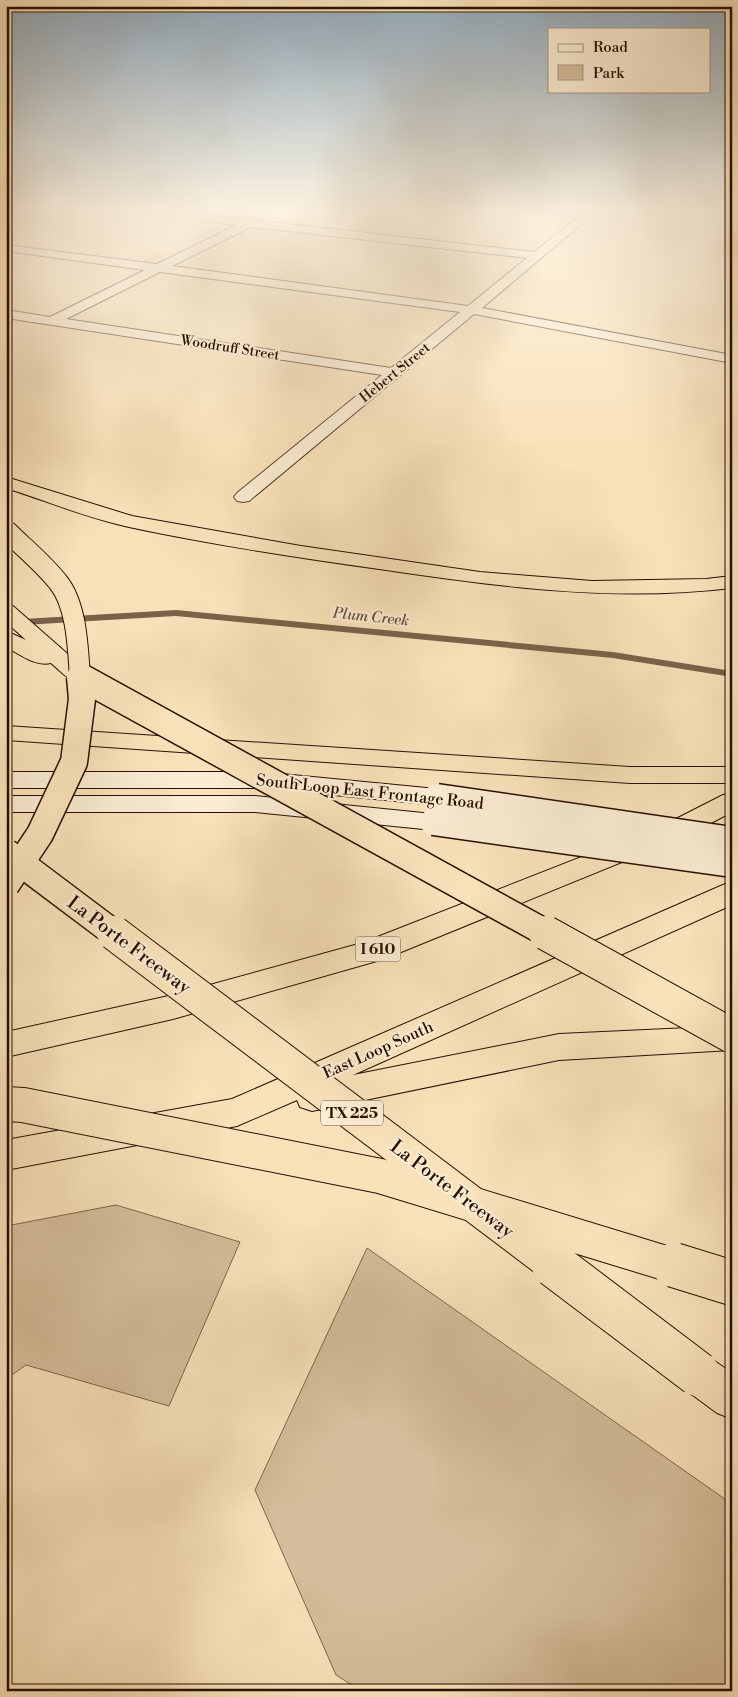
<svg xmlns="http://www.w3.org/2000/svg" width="738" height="1697" viewBox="0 0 738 1697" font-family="'Libre Bodoni',serif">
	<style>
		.green { fill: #d5be9b; stroke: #7e664e }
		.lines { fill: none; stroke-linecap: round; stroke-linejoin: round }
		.stream { fill: #7a624a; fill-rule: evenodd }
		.minor-casing { stroke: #5c442f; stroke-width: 2 }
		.secondary-casing { stroke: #270f01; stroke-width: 2 }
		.motorway-casing { stroke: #270f01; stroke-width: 2 }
		.minor { fill: #fbecd2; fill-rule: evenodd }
		.secondary { fill: #fbecd2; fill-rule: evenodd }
		.motorway { fill: #f9e2ba; fill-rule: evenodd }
		.secondary-bridge-casing { stroke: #270f01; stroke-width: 29; stroke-linecap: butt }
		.motorway-bridge-far3-casing { stroke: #270f01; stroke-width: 22; stroke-linecap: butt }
		.motorway-bridge-far2-casing { stroke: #270f01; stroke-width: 29; stroke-linecap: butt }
		.motorway-bridge-far1-casing { stroke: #270f01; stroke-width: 36; stroke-linecap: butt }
		.motorway-bridge-casing { stroke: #270f01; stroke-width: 46; stroke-linecap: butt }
		.secondary-bridge { stroke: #fbecd2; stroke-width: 26 }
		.motorway-bridge-far3 { stroke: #f9e2ba; stroke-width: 20 }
		.motorway-bridge-far2 { stroke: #f9e2ba; stroke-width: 26 }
		.motorway-bridge-far1 { stroke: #f9e2ba; stroke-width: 34 }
		.motorway-bridge { stroke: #f9e2ba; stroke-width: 44 }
		.labels { text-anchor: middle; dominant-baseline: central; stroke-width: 4.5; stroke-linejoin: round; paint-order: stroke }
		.far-street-label { font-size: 14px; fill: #270f01; stroke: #fbecd2 }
		.far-water-label { font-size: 15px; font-style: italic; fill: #664e38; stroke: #fbecd2 }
		.shield { fill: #fbecd2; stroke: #675140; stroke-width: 1 }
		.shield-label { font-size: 15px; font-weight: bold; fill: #270f01 }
		.street-label { font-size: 16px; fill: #270f01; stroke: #fbecd2 }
		.near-street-label { font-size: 19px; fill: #270f01; stroke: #fbecd2 }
	</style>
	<rect width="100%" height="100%" fill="#f9e2ba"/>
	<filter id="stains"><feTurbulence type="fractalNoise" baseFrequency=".004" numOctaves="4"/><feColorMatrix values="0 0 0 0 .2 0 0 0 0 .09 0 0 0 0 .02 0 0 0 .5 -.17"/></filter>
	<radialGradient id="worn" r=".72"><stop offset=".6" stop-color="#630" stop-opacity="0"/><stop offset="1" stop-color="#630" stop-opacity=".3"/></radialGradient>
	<g class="green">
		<polygon points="116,1205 240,1242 169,1406 26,1365 6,1379 6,1226"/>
		<polygon points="367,1248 732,1504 732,1691 361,1691 336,1675 255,1490"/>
	</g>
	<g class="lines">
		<polygon class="stream" points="176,610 613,652 732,671 732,677 613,658 176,616 6,626 6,620"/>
		<defs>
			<path id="minor" d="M128 210H165L534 252 578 217 546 213 541 210H598L482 308 732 355V363L474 314 249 501 243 502 237 501 234 497 237 493 382 375 6 318V310L50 317 145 270 6 251V245L157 264 237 225 133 213ZM251 227 527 258 468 306 172 266ZM160 272 460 312 391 368 66 319Z"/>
			<g id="secondary">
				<polygon points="6,772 261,772 437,789 446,791 450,797 446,803 437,805 261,788 6,788"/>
				<polygon points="6,796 255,796 433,814 442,816 446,822 442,828 433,830 255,812 6,812"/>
			</g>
			<g id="motorway">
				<path d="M6 477 132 516 301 546 480 572 592 581 706 579 732 576V588C616 602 500 587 386 570 300 558 213 545 129 527 87 518 47 501 6 488Z"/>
				<path d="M6 604 13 606 87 671 90 676 87 681C71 685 63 673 51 663 35 667 20 654 6 647V631L26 640 6 622Z"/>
				<polygon points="6,726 630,767 732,767 732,783 630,783 6,740"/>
				<polygon points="732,793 732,812 688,835 384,959 173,1019 6,1057 6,1032 173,995 362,943 668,823 723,795"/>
				<polygon points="732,881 732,904 725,908 353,1075 559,1034 732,1026 732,1050 559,1060 312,1111 300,1107 297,1100 237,1126 6,1170 6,1140 232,1099"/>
				<polygon points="698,1354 713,1360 732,1373 732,1419 717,1413 683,1388 677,1374 683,1360"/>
			</g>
		</defs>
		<use href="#minor" class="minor-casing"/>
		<use href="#secondary" class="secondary-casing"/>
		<use href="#motorway" class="motorway-casing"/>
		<use href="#minor" class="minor"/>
		<use href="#secondary" class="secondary"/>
		<use href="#motorway" class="motorway"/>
		<defs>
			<g id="secondary-bridge">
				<polyline points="437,797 732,840"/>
				<polyline points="433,822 732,864"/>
			</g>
			<g id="motorway-bridge-far3">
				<path d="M6 530C23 547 43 563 58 582 77 605 78 649 80 678"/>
				<polyline points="79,676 83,678"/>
			</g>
			<g id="motorway-bridge-far2">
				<polyline points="81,677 548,934"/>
				<polyline points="6,852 115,934"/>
				<polyline points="6,885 40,834 74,762 82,699 80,677"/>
			</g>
			<g id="motorway-bridge-far1">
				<polyline points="114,933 556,1267"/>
				<polyline points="546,933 732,1036"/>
				<polyline points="6,1104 23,1105 380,1176 678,1267"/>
			</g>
			<g id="motorway-bridge">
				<polyline points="554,1265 698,1374"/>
				<polyline points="674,1265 732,1283"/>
			</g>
		</defs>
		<use href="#secondary-bridge" class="secondary-bridge-casing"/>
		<use href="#motorway-bridge-far3" class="motorway-bridge-far3-casing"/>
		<use href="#motorway-bridge-far2" class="motorway-bridge-far2-casing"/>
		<use href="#motorway-bridge-far1" class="motorway-bridge-far1-casing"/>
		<use href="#motorway-bridge" class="motorway-bridge-casing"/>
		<use href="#secondary-bridge" class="secondary-bridge"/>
		<use href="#motorway-bridge-far3" class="motorway-bridge-far3"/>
		<use href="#motorway-bridge-far2" class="motorway-bridge-far2"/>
		<use href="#motorway-bridge-far1" class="motorway-bridge-far1"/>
		<use href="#motorway-bridge" class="motorway-bridge"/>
	</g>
	<linearGradient id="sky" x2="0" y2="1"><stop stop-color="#92aabc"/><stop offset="0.47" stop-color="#fcf2e0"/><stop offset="1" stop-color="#fcf2e0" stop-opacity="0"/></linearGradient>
	<rect width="738" height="448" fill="url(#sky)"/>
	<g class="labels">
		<g class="far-street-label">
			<text transform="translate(230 348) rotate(9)">Woodruff Street</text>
			<text transform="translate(395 373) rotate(-39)">Hebert Street</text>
		</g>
		<g class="far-water-label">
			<text transform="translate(371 617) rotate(6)">Plum Creek</text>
		</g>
		<g class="shield">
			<rect x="355.5" y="936.5" width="45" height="25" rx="4"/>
			<rect x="321" y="1100.5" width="62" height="25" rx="4"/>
		</g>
		<g class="shield-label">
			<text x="378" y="949">I 610</text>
			<text x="352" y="1113">TX 225</text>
		</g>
		<g class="street-label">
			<text transform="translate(370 792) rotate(6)">South Loop East Frontage Road</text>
			<text transform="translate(378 1050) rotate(-24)">East Loop South</text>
		</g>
		<g class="near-street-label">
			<text transform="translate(129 945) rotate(37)">La Porte Freeway</text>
			<text transform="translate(452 1189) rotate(37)">La Porte Freeway</text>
		</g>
	</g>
	<rect width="738" height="1697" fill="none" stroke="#f9e2ba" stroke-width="25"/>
	<rect x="8" y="8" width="723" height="1682" fill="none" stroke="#270f01" stroke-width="2.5"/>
	<rect x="12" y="12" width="713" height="1672" fill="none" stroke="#270f01"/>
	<rect x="548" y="28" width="162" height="65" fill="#fbecd2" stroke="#a6947e"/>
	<rect x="558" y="44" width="25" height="8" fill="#fbecd2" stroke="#a6947e"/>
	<text x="593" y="52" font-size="15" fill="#270f01">Road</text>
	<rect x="558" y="65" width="25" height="15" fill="#d5be9b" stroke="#a6947e"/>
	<text x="593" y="78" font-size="15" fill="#270f01">Park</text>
	<rect width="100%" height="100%" filter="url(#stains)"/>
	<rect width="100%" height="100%" fill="url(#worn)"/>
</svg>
